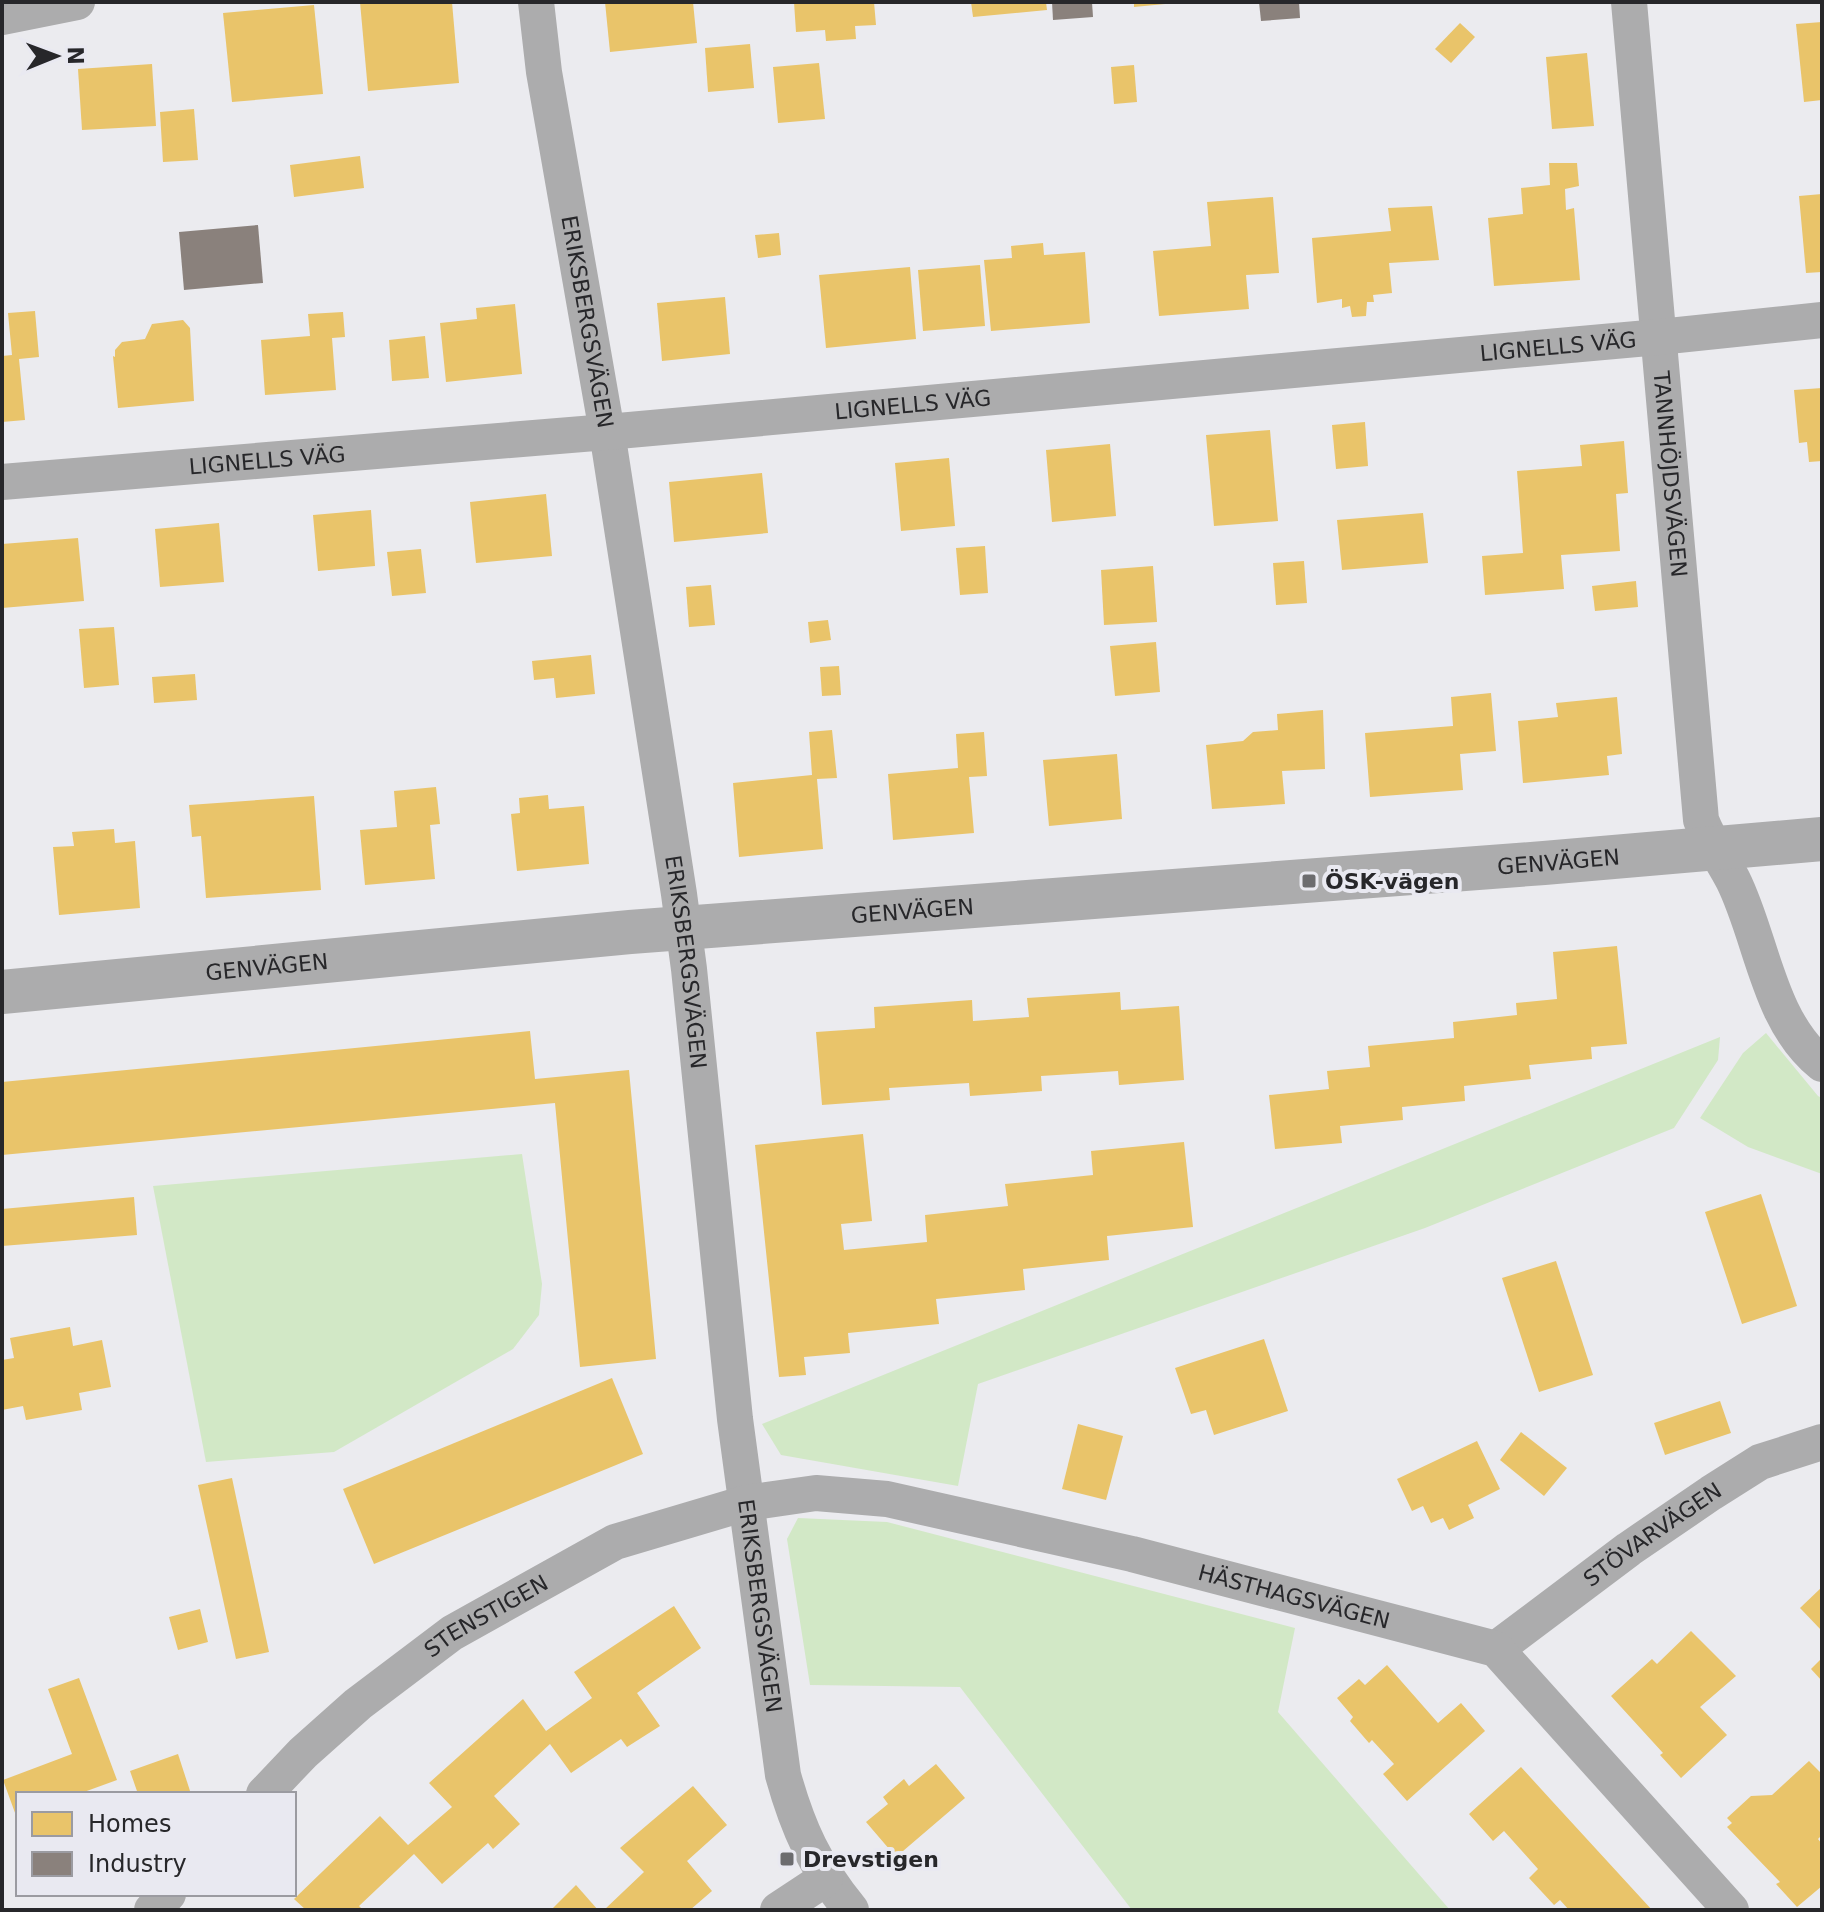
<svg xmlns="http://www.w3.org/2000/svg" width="1824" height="1912" viewBox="0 0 1824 1912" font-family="'DejaVu Sans',sans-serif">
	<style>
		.green { fill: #d2e8c6 }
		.homes { fill: #e9c46a }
		.industry { fill: #8a817c }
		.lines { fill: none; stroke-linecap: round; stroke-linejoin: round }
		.minor { stroke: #acacad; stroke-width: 36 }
		.tertiary { stroke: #acacad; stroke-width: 44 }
		.poi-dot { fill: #6c6c6f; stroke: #e9e9f1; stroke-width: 3 }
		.labels { text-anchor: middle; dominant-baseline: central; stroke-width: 8; stroke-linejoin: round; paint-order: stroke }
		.street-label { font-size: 22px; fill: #27272a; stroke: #e9e9f1 }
		.poi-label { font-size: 22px; font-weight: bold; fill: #27272a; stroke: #e9e9f1; text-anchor: start }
	</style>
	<rect width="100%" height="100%" fill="#ebebef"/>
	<g class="green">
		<polygon points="1766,1033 1818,1096 1822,1098 1822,1174 1748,1147 1700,1118 1743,1053"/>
		<polygon points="1720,1037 1718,1060 1674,1128 1425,1228 978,1384 958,1486 781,1455 762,1424"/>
		<polygon points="522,1154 542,1284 539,1315 513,1349 334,1452 206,1462 153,1186"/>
		<polygon points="798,1518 887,1522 1295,1628 1278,1712 1450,1910 1132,1910 960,1687 810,1685 787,1539"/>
	</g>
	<g class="homes">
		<polygon points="360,2 452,2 459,83 368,91"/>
		<polygon points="605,2 693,2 697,43 610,52"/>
		<polygon points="794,2 874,2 876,25 855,26 856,39 826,41 825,30 796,32"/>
		<polygon points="971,2 1046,2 1047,10 973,17"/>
		<polygon points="1134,2 1165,2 1165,4 1134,7"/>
		<polygon points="314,5 323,94 232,102 223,13"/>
		<polygon points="1822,22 1822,100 1804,102 1796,24"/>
		<polygon points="1460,23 1475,37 1451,63 1435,49"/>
		<polygon points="750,44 754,88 708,92 705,48"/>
		<polygon points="1587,53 1594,126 1552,129 1546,57"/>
		<polygon points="819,63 825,119 778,123 773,67"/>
		<polygon points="152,64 156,126 82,130 78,69"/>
		<polygon points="1134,65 1137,102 1114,104 1111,67"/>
		<polygon points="194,109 198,160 163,162 160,112"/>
		<polygon points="360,156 364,188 294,197 290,165"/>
		<polygon points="1549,163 1577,163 1579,186 1565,189 1566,210 1574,208 1580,280 1494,286 1488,218 1523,214 1521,188 1550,185"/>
		<polygon points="1822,194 1822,272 1806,273 1799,196"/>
		<polygon points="1273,197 1279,273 1246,275 1249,309 1159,316 1153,251 1211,246 1207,202"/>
		<polygon points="1432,206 1439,260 1389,263 1392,293 1373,295 1374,302 1367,302 1366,316 1352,317 1350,306 1342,308 1342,299 1317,303 1312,238 1391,231 1388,208"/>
		<polygon points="779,233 781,255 758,258 755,235"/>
		<polygon points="1043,243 1044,255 1085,252 1090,323 991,331 984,260 1012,258 1011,246"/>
		<polygon points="980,265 985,326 923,331 918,270"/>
		<polygon points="910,267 916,339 826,348 819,275"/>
		<polygon points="725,297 730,354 662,361 657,303"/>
		<polygon points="515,304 522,374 446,382 440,323 477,319 476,308"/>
		<polygon points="35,311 39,357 19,359 25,420 2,422 2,356 12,355 8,313"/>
		<polygon points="343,312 345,337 332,338 336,390 265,395 261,340 310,336 308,314"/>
		<polygon points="183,320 190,328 194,401 118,408 113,356 115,357 115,350 122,342 145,339 152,324"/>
		<polygon points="425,336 429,378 392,381 389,340"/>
		<polygon points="1822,388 1822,461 1809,462 1807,442 1799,443 1794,390"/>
		<polygon points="1365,422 1368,466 1336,469 1332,425"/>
		<polygon points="1270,430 1278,521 1214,526 1206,435"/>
		<polygon points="1624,441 1628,493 1616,494 1620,551 1561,555 1564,589 1485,595 1482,556 1523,553 1517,471 1582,466 1580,445"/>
		<polygon points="1110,444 1116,516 1052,522 1046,450"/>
		<polygon points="949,458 955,526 901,531 895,463"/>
		<polygon points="762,473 768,533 674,542 669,482"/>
		<polygon points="546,494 552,556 476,563 470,502"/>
		<polygon points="371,510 375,566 318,571 313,515"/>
		<polygon points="1423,513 1428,563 1342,570 1337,520"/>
		<polygon points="219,523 224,582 160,587 155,529"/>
		<polygon points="78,538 84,601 2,608 2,544"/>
		<polygon points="985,546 988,593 960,595 956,548"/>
		<polygon points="421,549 426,593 392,596 387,552"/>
		<polygon points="1304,561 1307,603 1276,605 1273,563"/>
		<polygon points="1153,566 1157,622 1104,625 1101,570"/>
		<polygon points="1636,581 1638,607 1595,611 1592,586"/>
		<polygon points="711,585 715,625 689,627 686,587"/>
		<polygon points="828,620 831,640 810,643 808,622"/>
		<polygon points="114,627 119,685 84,688 79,629"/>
		<polygon points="1156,642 1160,692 1115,696 1110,646"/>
		<polygon points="591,655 595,694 556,698 554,678 534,680 532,661"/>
		<polygon points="839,666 841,695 822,696 820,667"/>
		<polygon points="195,674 197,700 154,703 152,677"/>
		<polygon points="1491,693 1496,751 1460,754 1463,790 1370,797 1365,733 1453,726 1451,697"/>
		<polygon points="1617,697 1622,754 1607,756 1609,775 1523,783 1518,721 1558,717 1556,703"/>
		<polygon points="1323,710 1325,769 1282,771 1285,804 1212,809 1206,745 1243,741 1253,732 1278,730 1277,714"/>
		<polygon points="832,730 837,778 817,779 823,849 739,857 733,783 812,775 809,732"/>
		<polygon points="984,732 987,776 969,777 974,833 893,840 888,774 958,768 956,734"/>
		<polygon points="1117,754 1122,819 1049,826 1043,760"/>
		<polygon points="436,787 440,824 430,825 435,879 365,885 360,830 397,827 394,791"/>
		<polygon points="548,795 549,809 584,806 589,864 517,871 511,814 520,813 519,798"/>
		<polygon points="314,796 321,890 206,898 201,836 192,837 189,805"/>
		<polygon points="114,829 115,843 135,841 140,908 59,915 53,847 74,846 72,832"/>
		<polygon points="1617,946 1627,1044 1591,1047 1592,1059 1529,1065 1531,1079 1464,1086 1465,1101 1402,1107 1403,1120 1340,1126 1342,1143 1275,1149 1269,1095 1329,1089 1327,1071 1370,1067 1368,1046 1454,1038 1453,1022 1517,1015 1516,1003 1557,999 1553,952"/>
		<polygon points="1120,992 1121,1010 1179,1006 1184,1080 1119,1085 1118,1071 1088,1073 1041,1076 1042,1091 970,1096 969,1083 889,1088 890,1100 822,1105 816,1032 875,1028 874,1007 972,1000 973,1021 1029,1017 1027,998"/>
		<polygon points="530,1031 535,1079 629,1070 656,1359 580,1367 555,1103 2,1155 2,1082"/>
		<polygon points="863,1134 872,1221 841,1224 844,1250 927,1242 925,1215 1008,1206 1005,1184 1093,1175 1091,1151 1184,1142 1193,1227 1107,1236 1109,1260 1023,1269 1025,1290 936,1299 939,1324 848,1333 850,1353 804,1357 806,1375 779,1377 755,1145"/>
		<polygon points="1761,1194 1797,1306 1742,1324 1705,1212"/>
		<polygon points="134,1197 137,1235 2,1246 2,1209"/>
		<polygon points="1556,1261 1593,1375 1539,1392 1502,1278"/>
		<polygon points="70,1327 73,1346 102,1340 111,1387 79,1393 82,1410 26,1420 23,1406 2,1410 2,1360 14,1358 10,1338"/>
		<polygon points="1264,1339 1288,1411 1214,1435 1206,1410 1191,1414 1175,1368"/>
		<polygon points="612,1378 643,1454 374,1564 343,1489"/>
		<polygon points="1720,1401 1731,1433 1665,1455 1654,1423"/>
		<polygon points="1078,1424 1123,1436 1106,1500 1062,1489"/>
		<polygon points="1521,1432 1567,1468 1544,1496 1500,1460"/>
		<polygon points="1477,1441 1500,1489 1468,1505 1474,1518 1449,1530 1443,1518 1431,1523 1423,1506 1412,1511 1397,1479"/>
		<polygon points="232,1478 269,1652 236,1659 198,1485"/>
		<polygon points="1822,1587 1822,1631 1800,1608"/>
		<polygon points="674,1606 701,1648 637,1693 660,1726 627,1747 621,1739 571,1773 550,1744 494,1796 520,1824 493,1849 488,1843 442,1884 414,1854 359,1906 363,1910 306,1910 294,1899 380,1816 408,1845 452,1807 429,1783 523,1699 546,1731 592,1698 574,1672"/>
		<polygon points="200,1609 208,1642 178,1650 169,1617"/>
		<polygon points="1691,1631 1736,1676 1700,1707 1727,1735 1681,1778 1660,1755 1663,1753 1611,1696 1652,1659 1657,1664"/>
		<polygon points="1822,1658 1822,1681 1811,1669"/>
		<polygon points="1387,1665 1438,1723 1461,1703 1485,1731 1407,1801 1383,1774 1394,1764 1372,1740 1369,1743 1350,1721 1353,1717 1337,1698 1359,1679 1365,1685"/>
		<polygon points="79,1678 117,1780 84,1792 85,1794 18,1794 18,1821 3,1780 72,1754 48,1689"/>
		<polygon points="178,1754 191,1794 138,1794 130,1771"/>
		<polygon points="1809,1761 1822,1774 1822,1835 1818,1839 1822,1844 1822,1886 1797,1907 1776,1884 1780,1882 1727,1827 1732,1823 1727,1818 1751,1796 1772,1795"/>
		<polygon points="936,1764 965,1798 896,1857 866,1822 888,1804 883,1797 904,1779 909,1786"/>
		<polygon points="1521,1767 1552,1801 1652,1910 1569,1910 1560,1900 1554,1905 1529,1878 1538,1869 1504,1831 1493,1841 1469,1814"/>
		<polygon points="693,1786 727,1825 687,1861 712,1891 690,1910 604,1910 644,1872 620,1848"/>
		<polygon points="576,1885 598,1910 551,1910"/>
	</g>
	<g class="industry">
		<polygon points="1052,2 1092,2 1093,17 1053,20"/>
		<polygon points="1259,2 1299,2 1300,18 1261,21"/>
		<polygon points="258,225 263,283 184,290 179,232"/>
	</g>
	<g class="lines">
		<g class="minor">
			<path id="s1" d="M536 2 544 72 607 432 679 894 689 969 735 1419 783 1775C798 1829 815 1866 851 1910"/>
			<path id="s2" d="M1629 2 1701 820C1710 843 1722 859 1733 880 1762 938 1768 1021 1822 1064"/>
			<polyline points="2,17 77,2"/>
			<path id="s3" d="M2 482 607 432 1659 337 1822 320"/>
			<path id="s4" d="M1496 1649 1629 1549 1711 1493 1760 1462 1822 1442"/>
			<path id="s5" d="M264 1794 303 1753 358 1704 452 1633 615 1542 746 1503 816 1493 887 1499 1132 1554 1496 1649 1731 1910"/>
			<polyline points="152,1910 168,1894"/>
			<polyline points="778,1910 825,1879"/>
		</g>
		<path class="tertiary" id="s6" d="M2 992 630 932 1544 863 1822 839"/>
	</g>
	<g class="poi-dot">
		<rect x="1301" y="873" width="16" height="16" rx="4"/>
		<rect x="779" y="1851" width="16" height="16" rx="4"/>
	</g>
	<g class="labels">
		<g class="street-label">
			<text stroke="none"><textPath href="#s1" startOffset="324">ERIKSBERGSVÄGEN</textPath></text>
			<text stroke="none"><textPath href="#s3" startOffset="1562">LIGNELLS VÄG</textPath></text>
			<text stroke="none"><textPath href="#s3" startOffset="914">LIGNELLS VÄG</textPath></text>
			<text stroke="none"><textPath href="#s3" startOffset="266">LIGNELLS VÄG</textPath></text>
			<text stroke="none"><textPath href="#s2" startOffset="474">TANNHÖJDSVÄGEN</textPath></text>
			<text stroke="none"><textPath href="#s6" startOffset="1562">GENVÄGEN</textPath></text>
			<text stroke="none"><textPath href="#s6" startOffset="914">GENVÄGEN</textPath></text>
			<text stroke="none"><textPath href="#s1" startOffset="972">ERIKSBERGSVÄGEN</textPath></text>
			<text stroke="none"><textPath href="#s6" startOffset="266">GENVÄGEN</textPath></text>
			<text stroke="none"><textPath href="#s4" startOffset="194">STÖVARVÄGEN</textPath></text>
			<text stroke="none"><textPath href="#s5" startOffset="1132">HÄSTHAGSVÄGEN</textPath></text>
			<text stroke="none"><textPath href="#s1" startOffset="1620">ERIKSBERGSVÄGEN</textPath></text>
			<text stroke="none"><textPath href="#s5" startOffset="286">STENSTIGEN</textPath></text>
		</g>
		<g class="poi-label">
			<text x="1325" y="881">ÖSK-vägen</text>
			<text x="803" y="1859">Drevstigen</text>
		</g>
	</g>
	<rect width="1824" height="1912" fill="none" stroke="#27272a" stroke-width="8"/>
	<rect x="16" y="1792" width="280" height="104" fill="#e9e9f1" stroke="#9b9ba1" stroke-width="2"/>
	<rect x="32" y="1812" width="40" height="24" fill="#e9c46a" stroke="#9b9ba1" stroke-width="2"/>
	<text x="88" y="1832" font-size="24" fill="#27272a">Homes</text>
	<rect x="32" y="1852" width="40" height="24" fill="#8a817c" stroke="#9b9ba1" stroke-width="2"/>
	<text x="88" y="1872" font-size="24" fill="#27272a">Industry</text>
	<g transform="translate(56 56) rotate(89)" stroke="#e9e9f1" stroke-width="6" paint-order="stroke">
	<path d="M0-6L14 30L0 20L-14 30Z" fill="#27272a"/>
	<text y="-12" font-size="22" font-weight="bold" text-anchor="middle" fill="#27272a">N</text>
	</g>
</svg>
